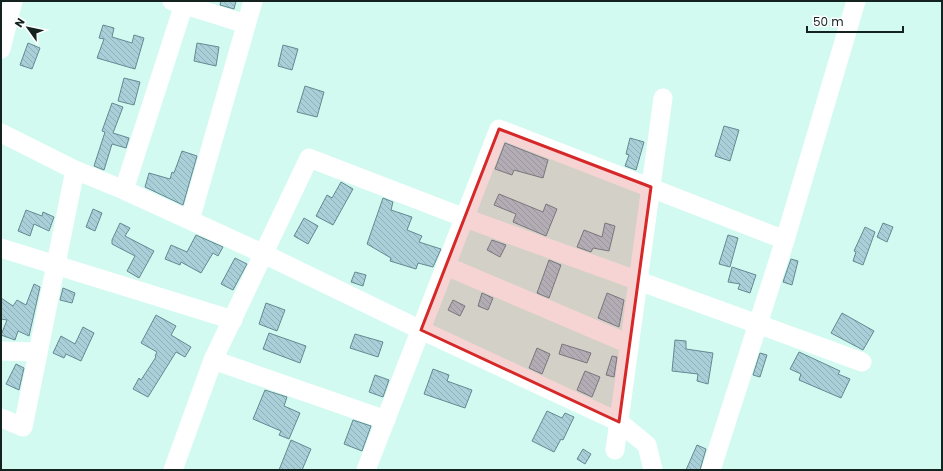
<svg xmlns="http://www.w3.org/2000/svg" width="943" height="471" viewBox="0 0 943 471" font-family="Poppins,sans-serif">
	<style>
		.building { fill: url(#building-back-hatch); stroke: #648991 }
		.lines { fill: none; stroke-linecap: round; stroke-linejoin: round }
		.minor { stroke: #fff; stroke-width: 19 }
		.marked { fill: #d62828; fill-opacity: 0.2; stroke: #d62828; stroke-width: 3; stroke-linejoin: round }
	</style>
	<defs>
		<pattern id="building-back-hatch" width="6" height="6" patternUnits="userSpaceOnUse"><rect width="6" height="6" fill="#a9cfd8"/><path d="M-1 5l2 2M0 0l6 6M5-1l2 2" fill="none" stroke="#91b1b9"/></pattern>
	</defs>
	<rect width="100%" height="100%" fill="#d3faf1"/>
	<g class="building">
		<polygon points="221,1 236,1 234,9 220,5"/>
		<polygon points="103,25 114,28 112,37 132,43 134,35 144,38 135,69 97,58 104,39 99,38"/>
		<polygon points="28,43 40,48 32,69 20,65"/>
		<polygon points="197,43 219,47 216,66 194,61"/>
		<polygon points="283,45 298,49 292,70 278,66"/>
		<polygon points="124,78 140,82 134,105 118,101"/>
		<polygon points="305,86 324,92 317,117 297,112"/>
		<polygon points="112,103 123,107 113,133 129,138 126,148 112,144 104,170 94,166 105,132 102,131"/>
		<polygon points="724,126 739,130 730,161 715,156"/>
		<polygon points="630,138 644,142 636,170 625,166 629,155 626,154"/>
		<polygon points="505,143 548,160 543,178 514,170 512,175 495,169"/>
		<polygon points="182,151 197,156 183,205 145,187 149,173 170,179 172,172 174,173"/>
		<polygon points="341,182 353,189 333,225 316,216 327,195 332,198"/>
		<polygon points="499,194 543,212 546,204 557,209 546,236 513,222 516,214 494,205"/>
		<polygon points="383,198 393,202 391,210 412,217 407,230 422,236 419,242 441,249 433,267 418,263 416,269 390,261 391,258 367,244"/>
		<polygon points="93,209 102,213 95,231 86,227"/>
		<polygon points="26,210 42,216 43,212 54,217 49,231 34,224 30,236 18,231"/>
		<polygon points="304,218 318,226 308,244 294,236"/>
		<polygon points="120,223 130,228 125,236 154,251 139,278 127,271 135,256 112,244 112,240"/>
		<polygon points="605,223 615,226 609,251 593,248 591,252 577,247 584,230 602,237"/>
		<polygon points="883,223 893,227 887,242 877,237"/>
		<polygon points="865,227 875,232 863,265 853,261 856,252 854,251"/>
		<polygon points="196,235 223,247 218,256 213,253 201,273 181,262 180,265 165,259 171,245 187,252"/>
		<polygon points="728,235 738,238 730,267 719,264"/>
		<polygon points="492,240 506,245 500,257 487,250"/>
		<polygon points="235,258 247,264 233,290 221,284"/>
		<polygon points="791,259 798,261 792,285 783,282"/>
		<polygon points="549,260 561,265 549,298 537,293"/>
		<polygon points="732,267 756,275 750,293 738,289 740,284 728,282"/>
		<polygon points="355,272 366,275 363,286 351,282"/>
		<polygon points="34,284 40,287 29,336 18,331 15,340 1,335 7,320 1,319 1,298 13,306 17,300 26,305"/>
		<polygon points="63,288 75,293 72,303 60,300"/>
		<polygon points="482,293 493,298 488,310 478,306"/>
		<polygon points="607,293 624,300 619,327 598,318"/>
		<polygon points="453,300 465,306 460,316 448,310"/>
		<polygon points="266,303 285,310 277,331 259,324"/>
		<polygon points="842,313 874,331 863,350 831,333"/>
		<polygon points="156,315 176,326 171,335 191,347 185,357 176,352 148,397 133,389 139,378 141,380 156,357 155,356 157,352 141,343"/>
		<polygon points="83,327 94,333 81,361 66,354 64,358 53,353 61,336 75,344"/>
		<polygon points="269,333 306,346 300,363 263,349"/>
		<polygon points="355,334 383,342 378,357 350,348"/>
		<polygon points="675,340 686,341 686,349 713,353 708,384 697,381 698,374 672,371"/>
		<polygon points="562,344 591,353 587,363 559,354"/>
		<polygon points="537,348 550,354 542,374 529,368"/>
		<polygon points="799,352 840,371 838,374 850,379 841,398 799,380 801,374 790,369"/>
		<polygon points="760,353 767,355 760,377 753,375"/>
		<polygon points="612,356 617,357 614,377 606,375"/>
		<polygon points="16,364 24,368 19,390 6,384"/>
		<polygon points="433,369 449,375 447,381 472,390 465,408 424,394"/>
		<polygon points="585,371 600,377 592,397 577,390"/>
		<polygon points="375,375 389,380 383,397 369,392"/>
		<polygon points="265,390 287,397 284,406 300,413 289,439 279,435 281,431 253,419"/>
		<polygon points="547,411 562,418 565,413 574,417 563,440 561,439 554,452 532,441"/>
		<polygon points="353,420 371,426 362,451 344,444"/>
		<polygon points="291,440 311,449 302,470 279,470"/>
		<polygon points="697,445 706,449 700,470 686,470"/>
		<polygon points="583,449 591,454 585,464 577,459"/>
	</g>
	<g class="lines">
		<g class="minor">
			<polyline points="172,1 246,24"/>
			<polyline points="1,49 13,1"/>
			<polyline points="1,133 75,170 124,190 264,254 421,330 619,422 647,445 653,470"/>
			<polyline points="124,190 185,1"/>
			<polyline points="190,220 253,1"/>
			<polyline points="1,248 233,320"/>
			<polyline points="446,266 629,344"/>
			<polyline points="1,351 38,352"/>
			<polyline points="213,360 386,420"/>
			<polyline points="1,418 23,427 75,170"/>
			<polyline points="615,450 663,98"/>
			<polyline points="173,470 213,360 309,158 465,218 862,362"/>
			<polyline points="366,470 499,129 785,240"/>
			<polyline points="711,470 785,240 856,1"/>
		</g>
	</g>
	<path class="marked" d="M499 129 651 187 619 422 421 330Z"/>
	<rect width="943" height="471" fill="none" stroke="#142320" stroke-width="4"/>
	<g transform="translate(28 28) rotate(303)" stroke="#ffffff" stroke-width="3" paint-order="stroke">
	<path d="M0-3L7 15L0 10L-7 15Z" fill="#142320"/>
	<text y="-6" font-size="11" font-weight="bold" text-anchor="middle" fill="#142320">N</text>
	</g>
	<path d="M807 26v6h96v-6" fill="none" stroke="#142320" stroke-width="2"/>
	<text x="813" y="26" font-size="12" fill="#142320" stroke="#ffffff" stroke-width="3" paint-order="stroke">50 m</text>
</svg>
